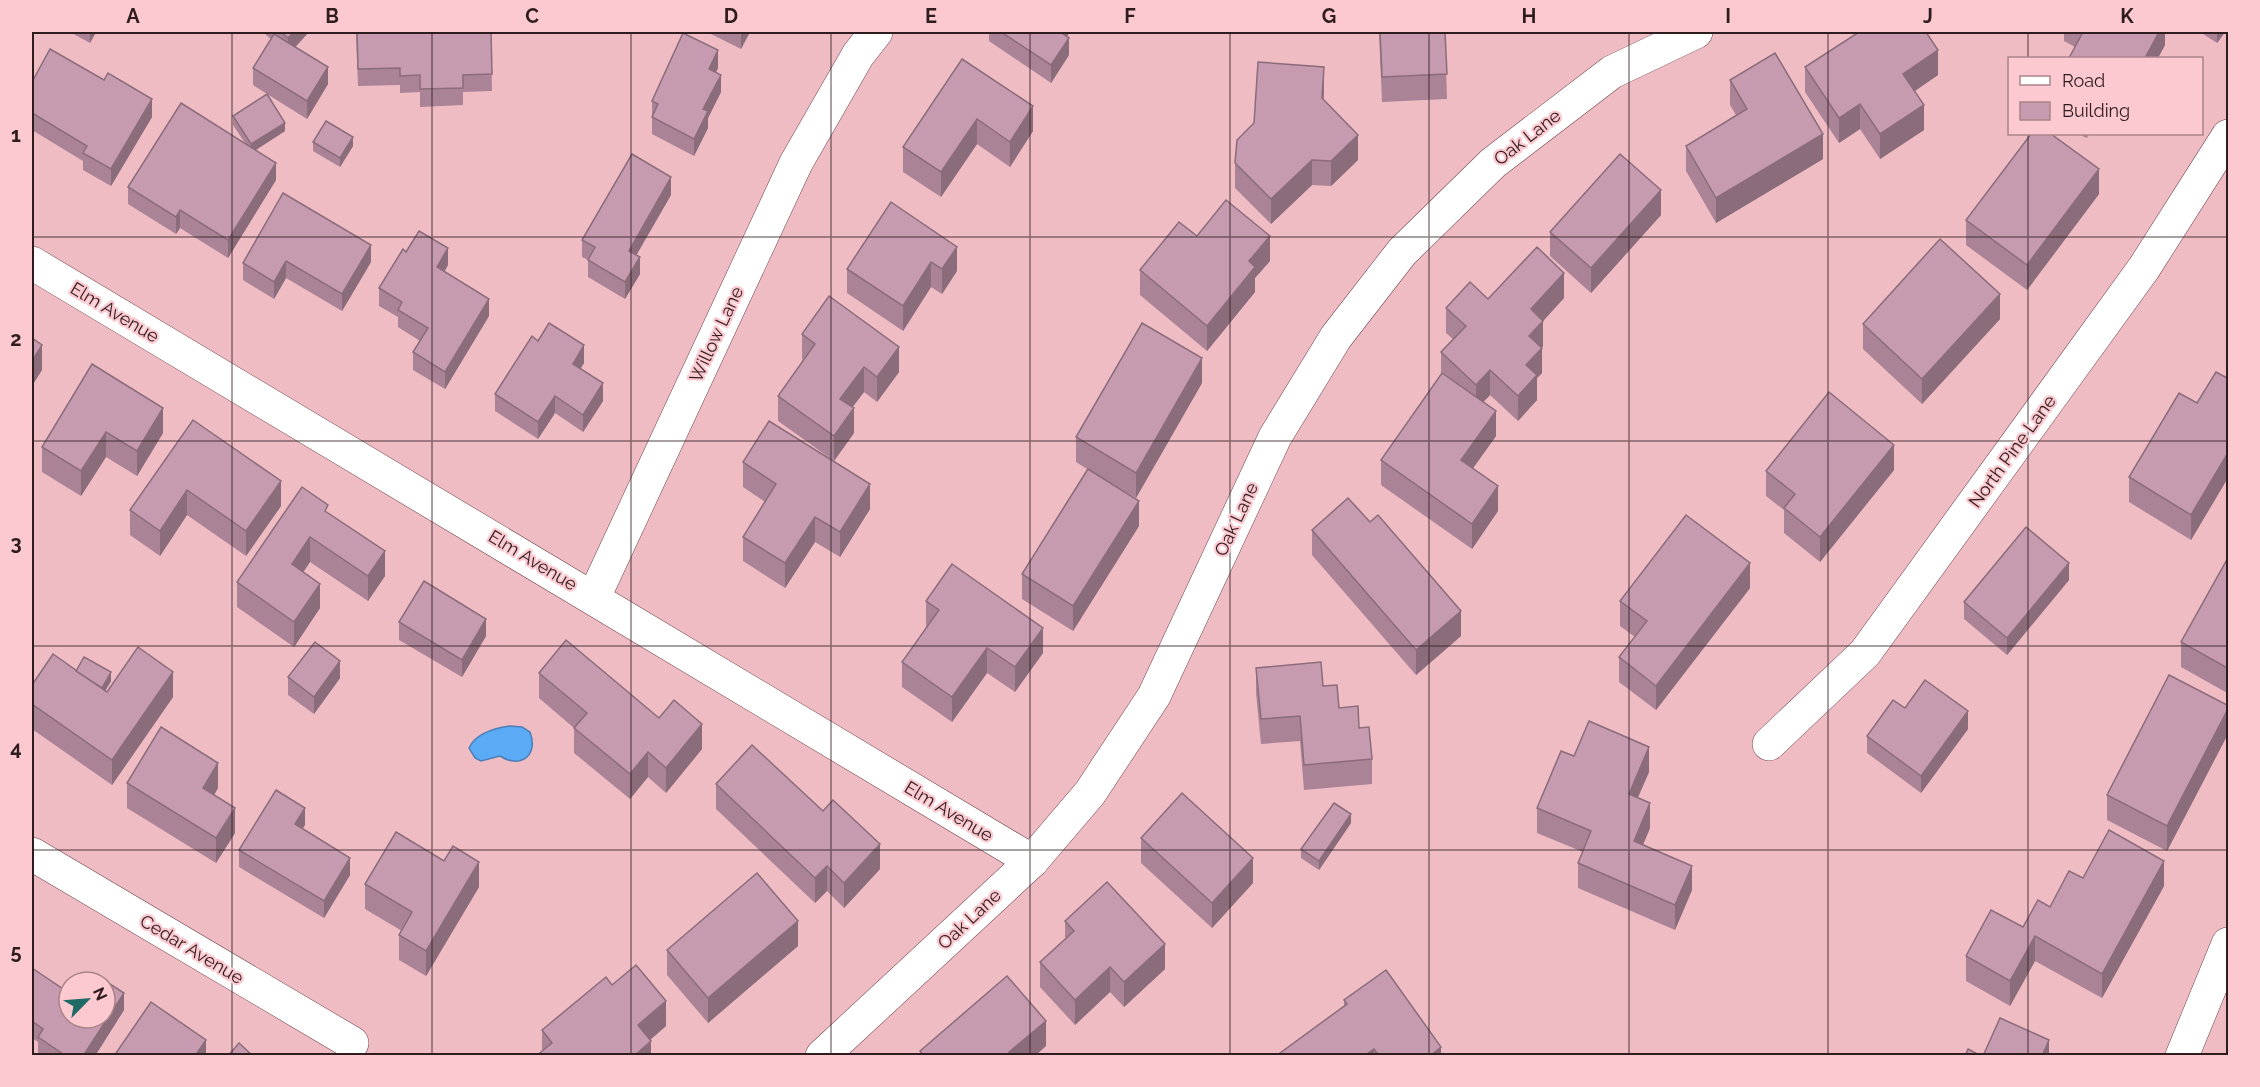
<svg xmlns="http://www.w3.org/2000/svg" width="2260" height="1087" viewBox="0 0 2260 1087" font-family="Raleway,sans-serif">
	<style>
		.water { fill: #5aaaf5; stroke: #4d7fb5; stroke-width: 1.5 }
		.lines { fill: none; stroke-linecap: round; stroke-linejoin: round }
		.minor-casing { stroke: #70464d; stroke-width: 34 }
		.minor { stroke: #fff; stroke-width: 33 }
		.wall { fill: #aa8496 }
		.shaded-wall { fill: #8b6c7a }
		.building { fill: #c69aaf; stroke: #8b6c7a; stroke-width: 1.5 }
		.grid { fill: none; stroke: #2e1c1f; stroke-width: 1.5; stroke-opacity: 0.55 }
		.labels { text-anchor: middle; dominant-baseline: central; stroke-width: 4.5; stroke-linejoin: round; paint-order: stroke }
		.street-label { font-size: 18px; fill: #2e1c1f; stroke: #fcc9d0 }
		.neatline { fill: none; stroke: #2e1c1f; stroke-width: 2 }
		.grid-label { font-size: 20px; text-anchor: middle; font-weight: bold; fill: #2e1c1f }
	</style>
	<rect width="100%" height="100%" fill="#efbcc4"/>
	<path class="water" d="M510 726 522 727 530 732C539 756 520 769 500 756L481 761 475 758 469 748C476 733 495 728 510 726Z"/>
	<g class="lines">
		<defs>
			<g id="minor">
				<polyline points="32,263 1032,861"/>
				<polyline points="594,597 796,163 858,55 876,32"/>
				<polyline points="1769,744 1865,653 2144,268 2228,136"/>
				<polyline points="32,854 352,1043"/>
				<polyline points="822,1056 1032,861 1090,793 1154,696 1275,437 1336,337 1402,252 1493,163 1612,72 1696,32"/>
				<polyline points="2182,1056 2228,944"/>
			</g>
		</defs>
		<use href="#minor" class="minor-casing"/>
		<use href="#minor" class="minor"/>
	</g>
	<g class="wall">
		<polygon points="70,32 96,32 90,43"/>
		<polygon points="265,32 309,32 295,47 328,84 307,119 267,94 285,131 256,150 276,180 228,258 180,228 176,234 128,204 128,187 245,143 233,125 233,116 267,94 253,85 253,68 271,39 265,34"/>
		<polygon points="356,32 491,32 492,91 463,92 463,105 420,107 420,92 400,93 400,85 358,86"/>
		<polygon points="707,32 750,32 741,49"/>
		<polygon points="989,32 1070,32 1067,36 1069,55 1051,83 989,41"/>
		<polygon points="1379,32 1445,32 1447,99 1382,102"/>
		<polygon points="2064,32 2165,32 2165,45 2158,58 2069,58 2075,47 2064,41"/>
		<polygon points="2200,32 2225,32 2217,43"/>
		<polygon points="962,59 1033,131 1010,167 977,144 941,197 903,172 903,147"/>
		<polygon points="1805,67 1938,75 1915,91 1924,130 1880,159 1860,129 1839,143 1805,92"/>
		<polygon points="718,68 716,72 721,92 708,118 708,128 694,156 652,134 652,101"/>
		<polygon points="104,80 152,117 111,186 83,170 83,161 32,130 32,82"/>
		<polygon points="1730,80 1823,159 1716,223 1686,171 1686,146 1736,115 1730,105"/>
		<polygon points="1324,92 1323,99 1358,160 1331,186 1312,185 1271,224 1235,188 1235,163"/>
		<polygon points="2078,134 2089,134 2087,138"/>
		<polygon points="313,142 353,146 340,167 313,151"/>
		<polygon points="283,193 371,262 342,311 286,278 274,299 243,280 243,263"/>
		<polygon points="2099,194 2027,290 1966,245 1966,220"/>
		<polygon points="671,195 636,255 640,274 625,299 588,277 588,260 582,257 582,240"/>
		<polygon points="891,202 957,271 942,294 931,287 903,331 847,293 847,269"/>
		<polygon points="1661,215 1591,293 1550,256 1550,232"/>
		<polygon points="1197,236 1270,261 1255,278 1255,292 1207,351 1140,295 1140,270"/>
		<polygon points="406,252 448,265 444,272 489,316 445,389 413,370 413,352 420,341 398,327 398,317 379,306 379,288"/>
		<polygon points="1564,298 1543,321 1543,346 1542,347 1542,373 1537,378 1537,400 1518,421 1490,395 1483,402 1496,436 1473,468 1498,511 1472,549 1381,485 1381,460 1441,375 1441,352 1453,339 1446,333 1446,308 1488,299"/>
		<polygon points="2000,319 1922,404 1863,349 1863,324"/>
		<polygon points="802,334 899,372 877,402 864,392 852,407 854,433 834,461 778,421 778,396 803,360 802,359"/>
		<polygon points="538,341 584,363 580,369 603,401 583,432 555,413 538,439 495,411 495,394"/>
		<polygon points="92,364 163,433 137,476 106,457 81,496 42,472 42,447"/>
		<polygon points="2229,379 2229,476 2191,540 2129,502 2129,477 2197,403"/>
		<polygon points="1202,383 1136,498 1102,478 1139,526 1073,631 1022,599 1022,574 1087,469 1076,462 1076,437"/>
		<polygon points="193,420 281,506 246,556 187,515 160,556 130,535 130,510"/>
		<polygon points="743,462 870,509 840,557 815,542 785,588 743,561 743,537 765,502 743,487"/>
		<polygon points="1894,470 1820,562 1784,533 1784,510 1766,496 1766,471"/>
		<polygon points="328,513 385,576 368,601 310,562 303,572 320,608 294,647 237,607 237,582"/>
		<polygon points="1312,530 1461,636 1416,675 1312,555"/>
		<polygon points="2229,556 2229,694 2181,667 2181,642"/>
		<polygon points="2069,580 2007,655 1964,619 1964,602"/>
		<polygon points="1750,588 1656,710 1619,682 1619,657 1635,637 1620,626 1620,601"/>
		<polygon points="926,601 1043,653 1015,692 987,673 952,722 902,687 902,662 927,627 926,626"/>
		<polygon points="399,622 486,636 462,677 399,640"/>
		<polygon points="1256,668 1323,686 1339,708 1359,728 1372,759 1372,784 1304,790 1300,741 1261,744 1256,693"/>
		<polygon points="76,671 111,681 105,691 107,692 173,697 112,785 32,729 32,685"/>
		<polygon points="539,673 659,718 702,749 666,793 648,777 630,799 574,753 574,728 539,698"/>
		<polygon points="288,677 340,678 314,714 288,695"/>
		<polygon points="2229,706 2229,732 2167,851 2107,820 2107,795"/>
		<polygon points="1968,729 1921,793 1867,753 1867,736"/>
		<polygon points="1574,756 1649,772 1638,797 1650,828 1643,845 1692,890 1675,930 1578,888 1578,863 1583,852 1537,833 1537,808"/>
		<polygon points="127,783 218,788 214,795 235,833 216,863 127,808"/>
		<polygon points="716,784 880,869 844,908 827,891 815,903 716,809"/>
		<polygon points="1351,823 1319,870 1301,858 1301,849"/>
		<polygon points="305,825 302,829 350,875 324,918 239,867 239,850"/>
		<polygon points="1141,838 1253,883 1212,928 1141,863"/>
		<polygon points="2083,878 2164,886 2102,998 2035,961 2010,1006 1966,981 1966,956 2023,927 2050,907"/>
		<polygon points="365,884 479,887 426,976 399,960 399,935 402,931 365,909"/>
		<polygon points="1065,921 1165,969 1124,1007 1110,992 1075,1025 1040,987 1040,962 1065,939"/>
		<polygon points="798,946 708,1023 667,975 667,950"/>
		<polygon points="32,968 69,1018 124,1010 95,1056 39,1056 38,1054 38,1042 32,1038"/>
		<polygon points="612,985 666,1026 650,1040 651,1056 542,1051 542,1030"/>
		<polygon points="1344,1000 1441,1056 1276,1056 1344,1006"/>
	</g>
	<g class="shaded-wall">
		<polygon points="90,32 96,32 90,43"/>
		<polygon points="294,32 309,32 288,55 288,38"/>
		<polygon points="741,32 750,32 741,49"/>
		<polygon points="1059,32 1070,32 1059,48"/>
		<polygon points="2159,32 2165,32 2165,45 2158,58 2145,58"/>
		<polygon points="2217,32 2225,32 2217,43"/>
		<polygon points="1069,38 1069,55 1051,83 1051,65"/>
		<polygon points="718,50 718,68 709,86 709,69"/>
		<polygon points="1938,50 1938,75 1903,99 1903,74"/>
		<polygon points="328,67 328,84 307,119 307,101"/>
		<polygon points="1324,67 1324,92 1322,122 1322,98"/>
		<polygon points="721,75 721,92 708,118 708,128 694,156 694,139 703,109"/>
		<polygon points="152,99 152,117 111,186 111,169"/>
		<polygon points="1860,104 1860,129 1839,143 1839,118"/>
		<polygon points="1924,105 1924,130 1880,159 1880,134"/>
		<polygon points="1033,106 1033,131 1010,167 1010,142"/>
		<polygon points="977,119 977,144 941,197 941,172"/>
		<polygon points="285,123 285,131 251,153 251,144"/>
		<polygon points="1823,134 1823,159 1716,223 1716,198"/>
		<polygon points="1358,135 1358,160 1331,186 1331,161"/>
		<polygon points="353,137 353,146 340,167 340,158"/>
		<polygon points="1312,160 1312,185 1271,224 1271,199"/>
		<polygon points="276,163 276,180 228,258 228,240"/>
		<polygon points="2099,169 2099,194 2027,290 2027,265"/>
		<polygon points="671,177 671,195 629,268 629,251"/>
		<polygon points="1661,190 1661,215 1591,293 1591,268"/>
		<polygon points="180,210 180,228 176,234 176,217"/>
		<polygon points="1270,236 1270,261 1255,278 1255,292 1207,351 1207,326 1249,261"/>
		<polygon points="371,245 371,262 342,311 342,294"/>
		<polygon points="957,247 957,271 942,294 942,269"/>
		<polygon points="448,248 448,265 437,285 437,267"/>
		<polygon points="640,257 640,274 625,299 625,282"/>
		<polygon points="286,261 286,278 274,299 274,282"/>
		<polygon points="931,262 931,287 903,331 903,306"/>
		<polygon points="1564,273 1564,298 1533,332 1543,321 1543,346 1529,361 1529,336 1531,309"/>
		<polygon points="2000,294 2000,319 1922,404 1922,379"/>
		<polygon points="489,299 489,316 445,389 445,372"/>
		<polygon points="42,345 42,370 32,386 32,361"/>
		<polygon points="584,345 584,363 573,381 573,364"/>
		<polygon points="899,347 899,372 877,402 877,377"/>
		<polygon points="1542,348 1542,373 1537,378 1537,400 1518,421 1518,396 1526,365"/>
		<polygon points="1202,358 1202,383 1136,498 1136,473"/>
		<polygon points="864,367 864,392 840,424 840,399"/>
		<polygon points="1490,370 1490,395 1476,410 1476,385"/>
		<polygon points="603,383 603,401 583,432 583,415"/>
		<polygon points="555,396 555,413 538,439 538,422"/>
		<polygon points="163,408 163,433 137,476 137,451"/>
		<polygon points="854,408 854,433 834,461 834,436"/>
		<polygon points="1496,411 1496,436 1461,485 1461,460"/>
		<polygon points="106,432 106,457 81,496 81,471"/>
		<polygon points="1894,445 1894,470 1820,562 1820,537"/>
		<polygon points="2229,451 2229,476 2191,540 2191,515"/>
		<polygon points="281,481 281,506 246,556 246,531"/>
		<polygon points="870,484 870,509 840,557 840,532"/>
		<polygon points="1498,486 1498,511 1472,549 1472,524"/>
		<polygon points="187,490 187,515 160,556 160,531"/>
		<polygon points="1139,501 1139,526 1073,631 1073,606"/>
		<polygon points="815,517 815,542 785,588 785,563"/>
		<polygon points="310,537 310,562 292,589 292,564"/>
		<polygon points="385,551 385,576 368,601 368,576"/>
		<polygon points="1750,563 1750,588 1656,710 1656,686"/>
		<polygon points="2069,563 2069,580 2007,655 2007,638"/>
		<polygon points="320,584 320,608 294,647 294,622"/>
		<polygon points="1461,611 1461,636 1416,675 1416,650"/>
		<polygon points="486,619 486,636 462,677 462,660"/>
		<polygon points="1043,628 1043,653 1015,692 1015,667"/>
		<polygon points="987,648 987,673 952,722 952,697"/>
		<polygon points="340,661 340,678 314,714 314,697"/>
		<polygon points="111,672 111,681 97,705 97,696"/>
		<polygon points="173,672 173,697 112,785 112,760"/>
		<polygon points="2229,707 2229,732 2167,851 2167,826"/>
		<polygon points="1968,711 1968,729 1921,793 1921,776"/>
		<polygon points="702,724 702,749 666,793 666,768"/>
		<polygon points="1649,747 1649,772 1629,818 1629,794"/>
		<polygon points="648,752 648,777 630,799 630,774"/>
		<polygon points="218,763 218,788 203,813 203,788"/>
		<polygon points="1650,803 1650,828 1634,866 1634,841"/>
		<polygon points="235,808 235,833 216,863 216,838"/>
		<polygon points="305,808 305,825 295,841 295,824"/>
		<polygon points="1351,814 1351,823 1319,870 1319,861"/>
		<polygon points="880,844 880,869 844,908 844,883"/>
		<polygon points="350,858 350,875 324,918 324,901"/>
		<polygon points="1253,858 1253,883 1212,928 1212,903"/>
		<polygon points="2164,861 2164,886 2102,998 2102,974"/>
		<polygon points="479,862 479,887 426,976 426,951"/>
		<polygon points="827,866 827,891 815,903 815,878"/>
		<polygon points="1692,866 1692,890 1675,930 1675,905"/>
		<polygon points="798,921 798,946 708,1023 708,998"/>
		<polygon points="2035,936 2035,961 2010,1006 2010,981"/>
		<polygon points="1165,944 1165,969 1124,1007 1124,982"/>
		<polygon points="1110,967 1110,992 1075,1025 1075,1000"/>
		<polygon points="124,993 124,1010 95,1056 83,1056"/>
		<polygon points="666,1001 666,1026 638,1050 638,1025"/>
		<polygon points="1046,1021 1046,1046 1035,1056 1009,1056 1009,1052"/>
		<polygon points="206,1040 206,1056 195,1056"/>
		<polygon points="2049,1040 2049,1056 2042,1056"/>
		<polygon points="651,1041 651,1056 634,1056"/>
		<polygon points="1441,1047 1441,1056 1430,1056"/>
		<polygon points="1374,1049 1374,1056 1364,1056"/>
	</g>
	<g class="building">
		<polygon points="281,32 294,32 288,38"/>
		<polygon points="357,32 491,32 492,74 463,75 463,88 420,89 420,75 400,76 400,68 358,69"/>
		<polygon points="1001,32 1060,32 1069,38 1051,65"/>
		<polygon points="1380,32 1445,32 1447,74 1382,77"/>
		<polygon points="1859,32 1926,32 1938,50 1903,74 1924,105 1880,134 1860,104 1839,118 1805,67"/>
		<polygon points="2083,32 2159,32 2145,58 2069,58"/>
		<polygon points="683,33 718,50 709,69 721,75 703,109 708,111 694,139 652,117 658,104 652,101"/>
		<polygon points="274,34 328,67 307,101 253,68"/>
		<polygon points="50,49 104,80 108,73 152,99 111,169 83,153 87,146 32,113 32,82"/>
		<polygon points="1775,53 1823,134 1716,198 1686,146 1747,109 1730,80"/>
		<polygon points="962,59 1033,106 1010,142 977,119 941,172 903,147"/>
		<polygon points="1258,62 1324,67 1322,98 1358,135 1331,161 1312,160 1271,199 1235,163 1237,140 1254,123"/>
		<polygon points="267,94 285,123 251,144 233,116"/>
		<polygon points="181,103 276,163 228,240 180,210 176,217 128,187"/>
		<polygon points="326,121 353,137 340,158 313,142"/>
		<polygon points="2031,134 2051,134 2099,169 2027,265 1966,220"/>
		<polygon points="632,154 671,177 629,251 640,257 625,282 588,260 595,247 582,240"/>
		<polygon points="1620,154 1661,190 1591,268 1550,232"/>
		<polygon points="283,193 371,245 342,294 286,261 274,282 243,263"/>
		<polygon points="1226,200 1270,236 1249,261 1255,267 1207,326 1140,270 1179,222 1197,236"/>
		<polygon points="891,202 957,247 942,269 931,262 903,306 847,269"/>
		<polygon points="419,231 448,248 437,267 489,299 445,372 413,352 428,328 398,310 402,302 379,288 403,249 406,252"/>
		<polygon points="1940,239 2000,294 1922,379 1863,324"/>
		<polygon points="1537,247 1564,273 1531,309 1543,321 1529,336 1542,348 1526,365 1537,375 1518,396 1490,370 1476,385 1441,352 1466,326 1446,308 1470,282 1488,299"/>
		<polygon points="829,296 899,347 877,377 864,367 840,399 854,408 834,436 778,396 815,344 802,334"/>
		<polygon points="549,323 584,345 573,364 603,383 583,415 555,396 538,422 495,394 532,336 538,341"/>
		<polygon points="1142,323 1202,358 1136,473 1076,437"/>
		<polygon points="32,338 42,345 32,361"/>
		<polygon points="92,364 163,408 137,451 106,432 81,471 42,447"/>
		<polygon points="2216,372 2229,379 2229,451 2191,515 2129,477 2179,393 2197,403"/>
		<polygon points="1442,373 1496,411 1461,460 1498,486 1472,524 1381,460"/>
		<polygon points="1829,392 1894,445 1820,537 1784,508 1795,494 1766,471"/>
		<polygon points="193,420 281,481 246,531 187,490 160,531 130,510"/>
		<polygon points="769,421 870,484 840,532 815,517 785,563 743,537 776,484 743,462"/>
		<polygon points="1088,469 1139,501 1073,606 1022,574"/>
		<polygon points="302,487 328,505 325,511 385,551 368,576 310,537 292,564 320,584 294,622 237,582"/>
		<polygon points="1348,498 1370,522 1378,515 1461,611 1416,650 1312,530"/>
		<polygon points="1686,515 1750,563 1656,686 1619,657 1647,621 1620,601"/>
		<polygon points="2026,527 2069,563 2007,638 1964,602"/>
		<polygon points="2229,556 2229,669 2181,642"/>
		<polygon points="952,564 1043,628 1015,667 987,648 952,697 902,662 939,610 926,601"/>
		<polygon points="424,581 486,619 462,660 399,622"/>
		<polygon points="566,640 659,718 674,700 702,724 666,768 648,752 630,774 574,728 587,713 539,673"/>
		<polygon points="315,642 340,661 314,697 288,677"/>
		<polygon points="138,647 173,672 112,760 32,704 32,685 53,654 107,692"/>
		<polygon points="84,657 111,672 102,688 76,671"/>
		<polygon points="1321,662 1323,686 1337,685 1339,708 1358,706 1359,728 1369,727 1372,759 1304,765 1300,716 1261,719 1256,668"/>
		<polygon points="2169,675 2229,706 2229,707 2167,826 2107,795"/>
		<polygon points="1925,680 1968,711 1921,776 1867,736 1893,700 1905,708"/>
		<polygon points="1589,721 1649,747 1629,794 1650,803 1634,841 1692,866 1675,905 1578,863 1591,831 1537,808 1561,751 1574,756"/>
		<polygon points="161,727 218,763 203,788 235,808 216,838 127,783"/>
		<polygon points="752,745 823,811 833,800 880,844 844,883 827,866 815,878 716,784"/>
		<polygon points="276,790 305,808 295,824 350,858 324,901 239,850"/>
		<polygon points="1182,793 1253,858 1212,903 1141,838"/>
		<polygon points="1334,803 1351,814 1319,861 1301,849"/>
		<polygon points="2109,830 2164,861 2102,974 2035,936 2010,981 1966,956 1991,910 2023,927 2038,900 2050,907 2069,871 2083,878"/>
		<polygon points="396,832 444,861 453,846 479,862 426,951 399,935 412,912 365,884"/>
		<polygon points="757,873 798,921 708,998 667,950"/>
		<polygon points="1107,882 1165,944 1124,982 1110,967 1075,1000 1040,962 1074,931 1065,921"/>
		<polygon points="636,965 666,1001 638,1025 651,1041 634,1056 536,1056 552,1043 542,1030 606,977 612,985"/>
		<polygon points="32,968 69,993 69,1018 105,1018 105,982 103,982 104,980 124,993 83,1056 66,1056 38,1037 43,1029 32,1021"/>
		<polygon points="1386,970 1441,1047 1430,1056 1379,1056 1374,1049 1364,1056 1276,1056 1347,1004 1344,1000"/>
		<polygon points="1007,976 1046,1021 1009,1052 1012,1056 924,1056 920,1051"/>
		<polygon points="151,1002 206,1040 195,1056 114,1056"/>
		<polygon points="2000,1018 2049,1040 2042,1056 1983,1056"/>
		<polygon points="239,1043 253,1056 228,1056"/>
		<polygon points="1968,1049 1981,1056 1965,1056"/>
	</g>
	<path class="grid" d="M232 32V1056M432 32V1056M631 32V1056M831 32V1056M1030 32V1056M1230 32V1056M1429 32V1056M1629 32V1056M1828 32V1056M2028 32V58M2028 134V1056M32 237H2228M32 441H2228M32 646H2228M32 850H2228"/>
	<g class="labels">
		<g class="street-label">
			<text transform="translate(1527 137) rotate(-38)">Oak Lane</text>
			<text transform="translate(115 312) rotate(31)">Elm Avenue</text>
			<text transform="translate(716 334) rotate(-65)">Willow Lane</text>
			<text transform="translate(2012 451) rotate(-54)">North Pine Lane</text>
			<text transform="translate(1236 519) rotate(-65)">Oak Lane</text>
			<text transform="translate(533 560) rotate(31)">Elm Avenue</text>
			<text transform="translate(949 811) rotate(31)">Elm Avenue</text>
			<text transform="translate(969 919) rotate(-43)">Oak Lane</text>
			<text transform="translate(192 949) rotate(31)">Cedar Avenue</text>
		</g>
	</g>
	<rect width="2260" height="1087" fill="none" stroke="#fcc9d0" stroke-width="66"/>
	<rect x="2008" y="57" width="195" height="78" fill="#fcc9d0" stroke="#aa8489" stroke-width="1.5"/>
	<rect x="2020" y="76" width="30" height="9" fill="#ffffff" stroke="#aa8489" stroke-width="1.5"/>
	<text x="2062" y="87" font-size="18" fill="#2e1c1f">Road</text>
	<rect x="2020" y="102" width="30" height="18" fill="#c69aaf" stroke="#aa8489" stroke-width="1.5"/>
	<text x="2062" y="117" font-size="18" fill="#2e1c1f">Building</text>
	<g transform="translate(87 1000) rotate(65)"><circle r="28" fill="#fcc9d0" stroke="#aa8489" stroke-width="1.5"/>
	<path d="M0-4.5L10 22L0 15L-10 22Z" fill="#206b66"/>
	<text y="-9" font-size="16" font-weight="bold" text-anchor="middle" fill="#2e1c1f">N</text>
	</g>
	<rect x="33" y="33" width="2194" height="1021" class="neatline"/>
	<g class="grid-label">
		<text x="133" y="23">A</text>
		<text x="332" y="23">B</text>
		<text x="532" y="23">C</text>
		<text x="731" y="23">D</text>
		<text x="931" y="23">E</text>
		<text x="1130" y="23">F</text>
		<text x="1329" y="23">G</text>
		<text x="1529" y="23">H</text>
		<text x="1728" y="23">I</text>
		<text x="1928" y="23">J</text>
		<text x="2127" y="23">K</text>
		<text x="16" y="142">1</text>
		<text x="16" y="346">2</text>
		<text x="16" y="550">3</text>
		<text x="16" y="755">4</text>
		<text x="16" y="959">5</text>
	</g>
</svg>
